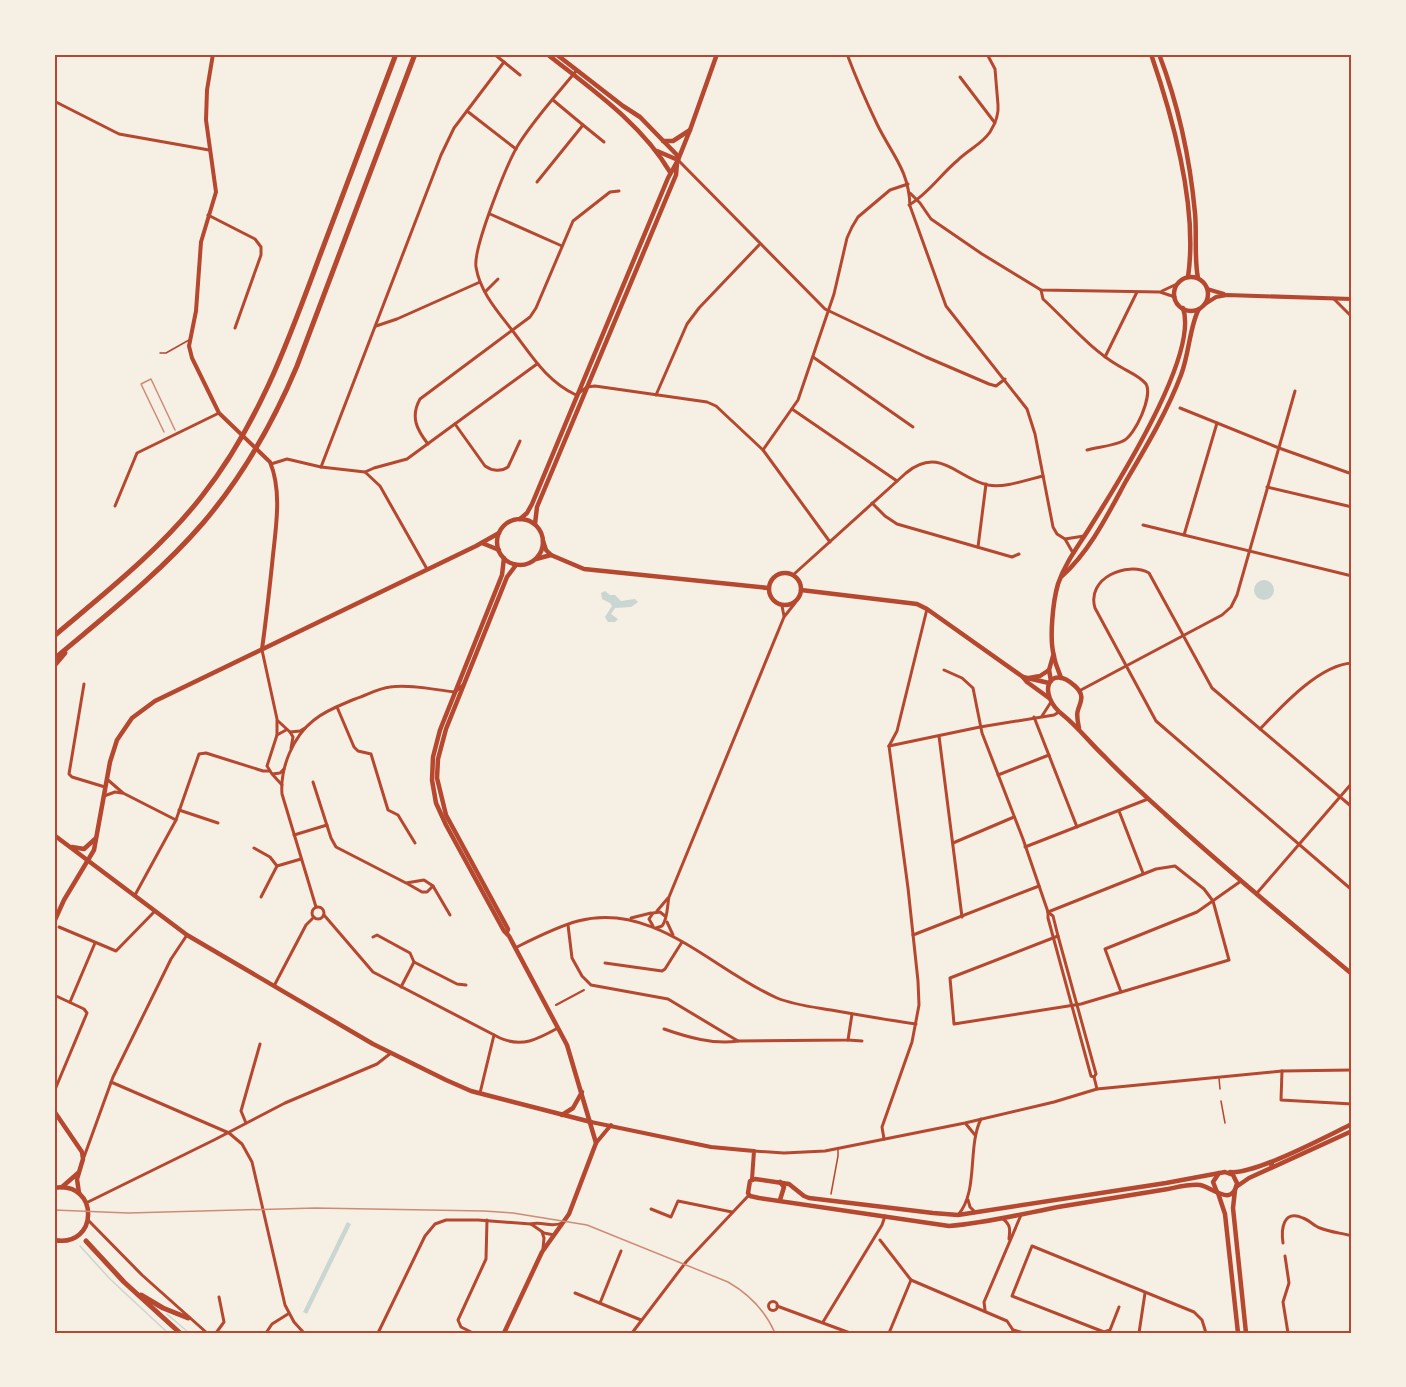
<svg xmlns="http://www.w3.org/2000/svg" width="1406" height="1387" viewBox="0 0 1406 1387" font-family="Karla,sans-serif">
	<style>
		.water { fill: #c9d6d2 }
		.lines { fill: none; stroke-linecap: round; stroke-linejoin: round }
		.stream { stroke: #c9d6d2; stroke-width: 1.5 }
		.service { stroke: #b5482f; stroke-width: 1.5 }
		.pedestrian { stroke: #b5482f; stroke-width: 2 }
		.minor { stroke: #b5482f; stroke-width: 3 }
		.tertiary { stroke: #b5482f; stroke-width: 4 }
		.secondary { stroke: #b5482f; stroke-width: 4.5 }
		.primary { stroke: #b5482f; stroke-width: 4.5 }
		.trunk { stroke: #b5482f; stroke-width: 5 }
		.motorway { stroke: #b5482f; stroke-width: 5 }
		.tram { stroke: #cf8b77; stroke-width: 1.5 }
		.rail { stroke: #cf8b77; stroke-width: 1.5 }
		.neatline { fill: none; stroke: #b5482f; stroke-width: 2 }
	</style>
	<rect width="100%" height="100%" fill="#f6efe4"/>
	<g class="water">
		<circle cx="1264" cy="590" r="10"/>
		<polygon points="605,591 610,595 615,595 621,601 635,599 638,602 631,607 615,608 611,614 618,619 615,622 608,622 605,617 612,606 610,603 602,599 601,593"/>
		<polygon points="347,1222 351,1224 307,1314 303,1312"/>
	</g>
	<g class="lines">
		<g class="stream">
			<polyline points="80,1246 110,1279 168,1333"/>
			<polyline points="167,1314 189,1333"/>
		</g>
		<g class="service">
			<polyline points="160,353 166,353 189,340"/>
			<polyline points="1219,1078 1220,1089"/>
			<polyline points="1221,1101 1225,1123"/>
			<polyline points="831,1194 838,1156 838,1149"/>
		</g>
		<g class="pedestrian">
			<polyline points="556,1005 584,990"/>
			<polygon points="1273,1162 1273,1164 1270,1165 1269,1164"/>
		</g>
		<g class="minor">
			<path d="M847 54C856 78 866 101 877 124 892 155 909 170 910 206L946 306 1027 409 1035 434 1053 527 1057 534 1065 539 1073 553"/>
			<polyline points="504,62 520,75"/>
			<path d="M577 70C558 93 536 117 520 142 508 160 473 248 476 267 480 293 500 314 515 334 533 358 548 382 576 395L587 387 595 386 707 402 716 406 763 450 830 542"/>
			<polyline points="960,77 995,123"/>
			<polyline points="54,101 119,134 209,150"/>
			<polyline points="467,111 516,149"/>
			<polyline points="583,125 604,142"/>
			<polyline points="678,160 825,309 926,357 989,384 996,386 1005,379"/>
			<polyline points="537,182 583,125 553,100"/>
			<polyline points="910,193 920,203 931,219 982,254 1041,290 1160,292 1175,297"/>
			<path d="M909 205C928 194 941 174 958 160 968 150 982 144 990 132 995 124 999 115 998 105L995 69 987 54"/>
			<polyline points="490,214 562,246"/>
			<polyline points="208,215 255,239 261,247 261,255 235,328"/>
			<path d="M1041 290 1043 299C1068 322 1090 349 1119 366 1127 371 1140 376 1146 384 1153 396 1135 436 1123 441 1113 446 1098 447 1087 450"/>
			<polyline points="1162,291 1179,283"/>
			<polyline points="485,292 498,279"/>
			<polyline points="1333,298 1352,317"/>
			<polyline points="376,326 397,319 480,282"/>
			<polyline points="813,357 913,427"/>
			<polyline points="1105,357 1137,292"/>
			<polyline points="656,395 687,324 699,308 759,245"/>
			<polyline points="1180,408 1279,448 1352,474"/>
			<polyline points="792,409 897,481"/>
			<path d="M455 424 485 466C492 471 501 472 508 467L520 441"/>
			<path d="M428 444C417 430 410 417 420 399L530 317 536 308 573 221 610 192 619 191"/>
			<polyline points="763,450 798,400 834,294 847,238 852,227 858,217 890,190 908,184"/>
			<polyline points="271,464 287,459 321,467 365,472 380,486 427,569"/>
			<polyline points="321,467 441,155 454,128 504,62 494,54"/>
			<polyline points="365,472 374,468 407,459 537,364"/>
			<polyline points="1267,487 1352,507"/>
			<polyline points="872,503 885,516 897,524 1012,557 1019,554"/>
			<polyline points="115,506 137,453 219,413"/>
			<polyline points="1143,525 1352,576"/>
			<polyline points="1184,535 1217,423"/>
			<polyline points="1065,539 1084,536"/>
			<polyline points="978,547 986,484"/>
			<path d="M793 575 906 473C940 445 958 479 988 485 1005 488 1026 480 1043 476"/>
			<polyline points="782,606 784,616"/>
			<polyline points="262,650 277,719 277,735"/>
			<polyline points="944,670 962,678 973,688 982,733 1023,839 1048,912 1048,918 1091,1076 1094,1077 1097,1089"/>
			<polyline points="84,684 69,774 72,777 105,787"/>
			<polyline points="1079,691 1222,615 1231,607 1237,595 1295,391"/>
			<polyline points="337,707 354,747 358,751 371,754 388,810 398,815 415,843"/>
			<polyline points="1042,716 1051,702"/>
			<polyline points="1034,717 1077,827"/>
			<polyline points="278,721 290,732 300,731 305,728"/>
			<path d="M1260 729C1282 706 1319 665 1352 663"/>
			<polyline points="290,732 293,737 291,748"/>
			<polyline points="939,736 962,917"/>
			<polyline points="889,746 980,727 1054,715 1059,712"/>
			<polyline points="889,746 897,731 927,609"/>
			<polyline points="284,769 280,773 272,774 267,766 277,735 286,730"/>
			<polyline points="273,775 282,785"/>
			<polyline points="998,775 1049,755"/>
			<polyline points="108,780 123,793 176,820"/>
			<polyline points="313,782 331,838 336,847 406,883 424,880 433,886"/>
			<polyline points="104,796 115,792 122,793"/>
			<path d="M1352 807 1212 688 1149 573C1127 561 1086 578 1095 608L1156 721 1352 890"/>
			<polyline points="179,810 218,823"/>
			<polyline points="1119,811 1143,873"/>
			<polyline points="294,835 327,825"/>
			<polyline points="953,843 1014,817"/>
			<polyline points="1025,847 1148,799"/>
			<polyline points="254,848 270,857 277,866 301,859"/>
			<polyline points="408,884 422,892 427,892 433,886 450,915"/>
			<polyline points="1257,893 1352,783"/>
			<polyline points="135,895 176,820 199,754 206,753 263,771 269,771"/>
			<polyline points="261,897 277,866"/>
			<circle cx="318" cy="913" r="6"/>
			<path d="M316 907 282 794C280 768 293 736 314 720 326 710 341 705 355 699 367 695 379 688 390 687 411 684 435 690 455 692L463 685"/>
			<polyline points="657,911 668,898"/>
			<polyline points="1048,912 1156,869 1175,866 1204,889 1213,901 1229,960 1081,1004 954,1024 950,978 1058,936"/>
			<polyline points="1048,912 1053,916 1058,936 1096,1074 1094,1077"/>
			<path d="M324 915 373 972 500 1038C522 1048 538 1039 558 1028"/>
			<polyline points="631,918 651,913"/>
			<polyline points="667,922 673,935"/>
			<polyline points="568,925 572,958 582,976 591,985 668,999 738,1041 848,1040 852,1014"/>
			<polyline points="653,926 649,919 653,913 660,912 665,916"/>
			<polyline points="59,927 116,951 154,912"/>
			<path d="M656 928 662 926C668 919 667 906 669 897L784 617 795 603"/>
			<polyline points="913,935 1039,886"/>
			<polyline points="373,937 377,935 410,953 414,962 401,987"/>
			<path d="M515 948C535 938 556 927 578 921 654 901 713 970 777 998 794 1005 813 1007 831 1010 859 1015 888 1020 916 1024"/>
			<polyline points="414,962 457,984 466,985"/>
			<polyline points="605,963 662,971 665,969 682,942"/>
			<polyline points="274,986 306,925 314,917"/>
			<polyline points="1121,992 1105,949 1197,912 1241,881"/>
			<polyline points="54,995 84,1009 87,1013 54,1092"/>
			<polyline points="70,1002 95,943"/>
			<path d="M664 1029C687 1037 714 1045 738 1041"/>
			<polyline points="848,1040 862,1041"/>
			<polyline points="1282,1071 1281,1100 1352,1104"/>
			<polyline points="111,1082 229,1133 242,1144 252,1162 285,1305 294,1322 304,1333"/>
			<polyline points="480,1093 494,1035"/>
			<polyline points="246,1123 241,1111 260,1044"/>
			<polyline points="966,1124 975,1135"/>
			<polyline points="884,1139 882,1127 912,1042 919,1005 918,981 908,888 889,746"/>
			<polyline points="754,1151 784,1153 825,1151 965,1123 1054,1102 1097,1089 1282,1071 1352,1070"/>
			<polyline points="84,1157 113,1077 171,959 187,935"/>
			<polyline points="968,1200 970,1207 975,1212"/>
			<polyline points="86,1203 214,1140 285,1103 377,1064 391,1053"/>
			<polyline points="651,1209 671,1217 678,1201 732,1212"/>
			<path d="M958 1215C979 1191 967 1147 981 1119"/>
			<path d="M1003 1219C1011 1225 1010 1230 1009 1239"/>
			<polyline points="88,1220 142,1275 207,1333"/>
			<polyline points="531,1224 544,1233 554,1235"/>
			<polyline points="542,1232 544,1238 543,1249"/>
			<polyline points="880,1240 911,1280 1007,1321 1013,1330"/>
			<path d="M1283 1243C1281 1229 1283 1209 1303 1218 1309 1220 1314 1226 1320 1228 1330 1232 1341 1233 1352 1236"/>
			<polyline points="1285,1256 1289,1283 1283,1302 1288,1333"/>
			<polyline points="575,1293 641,1320"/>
			<circle cx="773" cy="1306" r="4.5"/>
			<polyline points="600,1303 621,1251"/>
			<polyline points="777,1306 850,1333"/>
			<polyline points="1119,1307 1110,1330 1104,1332 1012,1296 1032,1246 1194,1312 1202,1320 1206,1333"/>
			<polyline points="985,1310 984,1302 1021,1215"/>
			<polyline points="823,1322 882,1225 885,1216"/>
			<polyline points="1013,1330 1024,1333"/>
			<polyline points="216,1333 224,1322 219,1297"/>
			<polyline points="266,1333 272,1324 288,1314"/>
			<path d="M378 1333 425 1236 435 1224 446 1220H478L531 1224C542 1221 551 1228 562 1223"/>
			<polyline points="473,1333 461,1327 458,1320 486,1259 487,1220"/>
			<polyline points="632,1333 686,1262 749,1195"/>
			<polyline points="889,1333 911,1280"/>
			<polyline points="1139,1333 1145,1293"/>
		</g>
		<g class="tertiary">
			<path d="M213 54 207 90 206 120 216 192 201 242 196 311 189 346 192 358 219 413 270 462C283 493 275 532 272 565 269 593 266 621 262 649"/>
			<polyline points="1207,289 1224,294"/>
			<polyline points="1205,304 1216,297 1227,295 1352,299"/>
			<polyline points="591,1122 711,1147 754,1151 752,1179"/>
			<polyline points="596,1143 611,1125"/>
		</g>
		<g class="secondary">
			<path d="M547 54C591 89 641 123 670 172"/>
			<polyline points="556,54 623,106 640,117 677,155 678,160"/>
			<path d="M1151 54C1173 118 1198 209 1188 277"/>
			<path d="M1159 54C1178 104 1190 159 1195 213 1197 234 1194 258 1198 278"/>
			<polyline points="663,141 673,141 690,130"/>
			<polyline points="657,151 678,160"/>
			<circle cx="1191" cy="294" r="17"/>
			<polyline points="543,541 546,550 551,555 584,569 768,588"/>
			<polyline points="482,543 499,550"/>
			<polyline points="536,559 551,555"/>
			<circle cx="785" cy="589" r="16"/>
			<path d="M1062 576C1090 551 1108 514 1126 481 1146 447 1167 412 1181 375 1189 355 1190 324 1199 309"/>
			<polyline points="801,590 917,604 927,609 1023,677 1027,682 1049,698"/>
			<polyline points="1023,677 1049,683"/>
			<polyline points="1029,678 1040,676 1049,670"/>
			<path d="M1061 678C1059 671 1055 664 1054 656 1049 639 1053 601 1058 584 1066 561 1080 544 1092 524 1118 483 1199 354 1183 308"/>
			<polyline points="1051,681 1049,670 1053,656"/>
			<path d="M1079 728C1078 723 1076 715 1078 710 1081 701 1085 695 1075 686 1049 662 1036 694 1063 715 1079 728 1090 743 1105 757 1124 777 1144 795 1165 814 1225 869 1289 921 1352 974"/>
			<polyline points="54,835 187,935 373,1044 446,1080 471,1091 591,1122"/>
			<polyline points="72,847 84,849 95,839"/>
			<polyline points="54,922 64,900 94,850 110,762 117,740 132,718 155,701 476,546 499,533"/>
			<polyline points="54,1111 82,1152 83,1159 77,1179 79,1193"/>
			<polyline points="562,1115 573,1108 582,1092"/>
			<path d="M1225 1172 1233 1175 1237 1183C1233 1208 1212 1187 1200 1185 1190 1184 1178 1187 1168 1189 1131 1195 1095 1201 1058 1207 1022 1214 986 1223 949 1226L759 1198 750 1196 748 1193 750 1181 755 1179 789 1184 804 1196 809 1198 933 1213 958 1215 1166 1183Z"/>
			<path d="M1230 1172C1254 1175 1327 1136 1352 1124"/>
			<polyline points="62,1187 78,1173"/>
			<polyline points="1236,1187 1249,1178 1352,1131"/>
			<path d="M54 1188C100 1180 99 1249 54 1240"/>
			<polyline points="1235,1190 1233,1208 1246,1333"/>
			<polyline points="1217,1192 1213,1182 1219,1173"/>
			<polyline points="1218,1193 1225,1214 1238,1333"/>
			<polyline points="780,1200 784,1187 780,1182"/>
		</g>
		<g class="primary">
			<polyline points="520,519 527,513 532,504 668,178 678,160 690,130 717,54"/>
			<circle cx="520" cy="542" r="23"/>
			<polyline points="535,524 537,507 676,175 677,163"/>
			<polyline points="507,932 508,929 446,815 437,778 438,759 446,729 507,577 516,565"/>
			<polyline points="504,1333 542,1252 569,1214 596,1143 567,1045 509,936 504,931 446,825 436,803 432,780 433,757 440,730 502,575 504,558"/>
		</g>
		<g class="trunk">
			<polyline points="86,1241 124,1282 180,1333"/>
			<polyline points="141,1295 163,1308 188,1318"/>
		</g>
		<g class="motorway">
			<path d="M54 636C106 592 160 550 202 496 258 425 288 342 319 258 345 190 371 122 396 54"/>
			<path d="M54 659C105 616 159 574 203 523 243 476 273 423 297 366L415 54"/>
			<polyline points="54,666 65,653"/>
		</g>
		<path class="tram" d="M54 1210 128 1213 315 1208 484 1211 513 1213 587 1225 728 1282C749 1294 765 1310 775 1333"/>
		<polyline class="rail" points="164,432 141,384 151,379 175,430"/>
	</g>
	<rect width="1406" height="1387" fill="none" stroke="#f6efe4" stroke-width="111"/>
	<rect x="56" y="56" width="1294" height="1276" class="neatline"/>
</svg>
